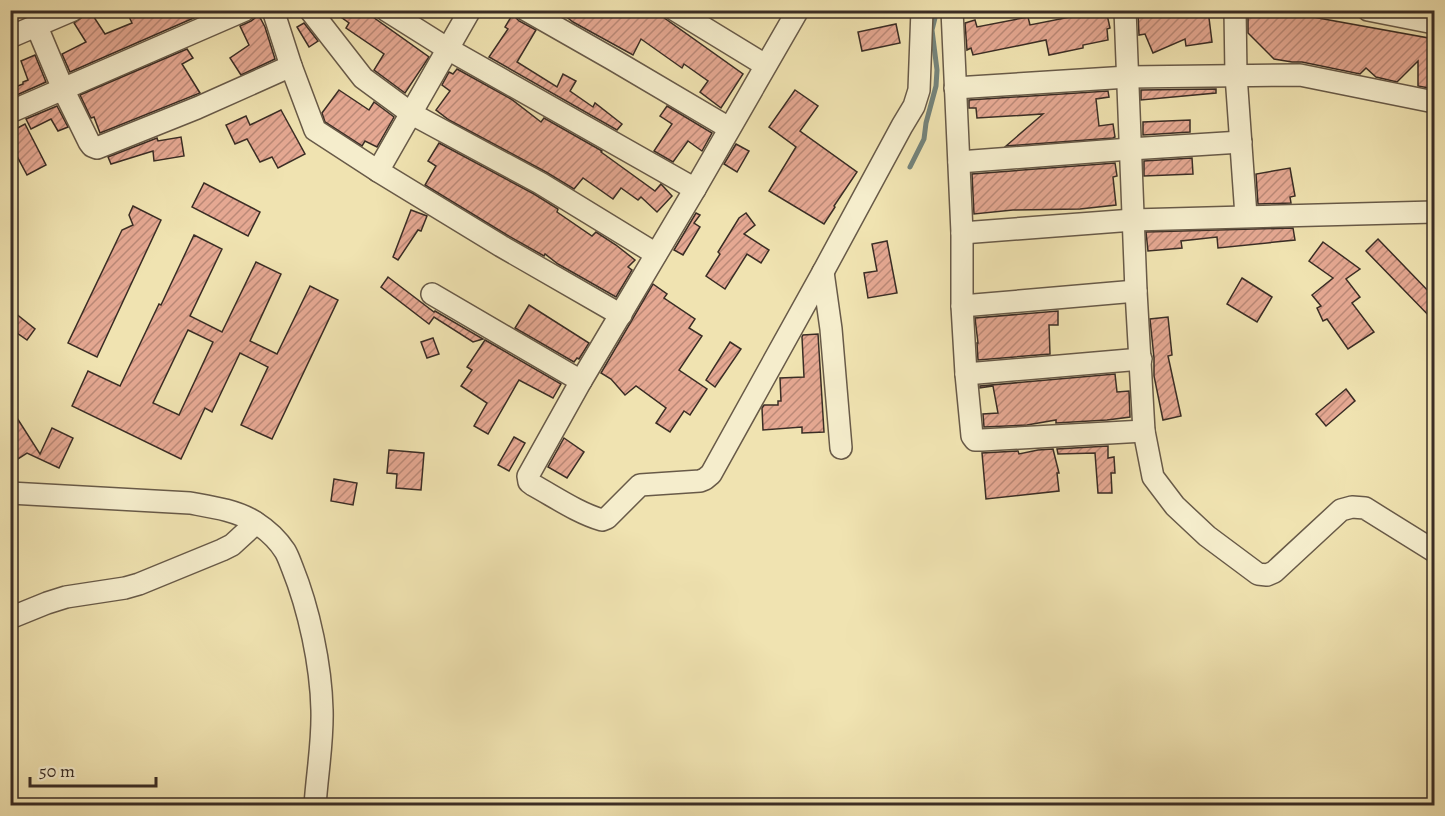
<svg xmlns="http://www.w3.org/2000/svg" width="1445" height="816" viewBox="0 0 1445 816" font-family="Alegreya,serif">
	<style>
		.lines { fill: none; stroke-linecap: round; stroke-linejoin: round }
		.stream { stroke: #74837a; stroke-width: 5 }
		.building { fill: url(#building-hatch); stroke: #3a2d25; stroke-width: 1.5; fill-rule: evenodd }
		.minor-casing { stroke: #685a48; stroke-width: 24 }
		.minor { stroke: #f5edcc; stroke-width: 21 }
	</style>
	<defs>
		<pattern id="building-hatch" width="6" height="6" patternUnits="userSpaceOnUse" patternTransform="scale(1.5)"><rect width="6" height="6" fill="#e5a892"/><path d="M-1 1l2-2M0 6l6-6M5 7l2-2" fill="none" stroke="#bb8977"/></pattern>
	</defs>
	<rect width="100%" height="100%" fill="#f0e3b1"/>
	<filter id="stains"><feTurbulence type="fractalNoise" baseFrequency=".00333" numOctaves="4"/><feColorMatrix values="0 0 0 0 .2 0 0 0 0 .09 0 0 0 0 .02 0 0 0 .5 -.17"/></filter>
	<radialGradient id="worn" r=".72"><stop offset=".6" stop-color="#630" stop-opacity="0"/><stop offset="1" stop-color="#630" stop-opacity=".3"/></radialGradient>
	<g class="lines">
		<polyline class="stream" points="910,167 924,139 926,123 936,86 937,70 932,30 935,18"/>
	</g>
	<g class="building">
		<polygon points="126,10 212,10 70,72 62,54 86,42 74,23 90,11 105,34 132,23"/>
		<polygon points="331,10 363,10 429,57 405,93 374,70 384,54 346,28 349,23"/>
		<polygon points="558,10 653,10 743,74 721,108 700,92 708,81 684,64 682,68 641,39 633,55 573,22"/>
		<polygon points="1106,10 1110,28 1107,29 1108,40 1083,45 1083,48 1049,55 1046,40 973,55 971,48 967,50 965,23 975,20 977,27 1028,17 1030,25"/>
		<polygon points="1191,10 1208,10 1212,42 1186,46 1185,39 1153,53 1145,34 1139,35 1138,13 1167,14"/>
		<polygon points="1248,10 1274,10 1434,39 1434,89 1418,86 1418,61 1397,82 1376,77 1366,68 1360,74 1302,62 1292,62 1274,59 1248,33"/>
		<polygon points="257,12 265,27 275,59 241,75 230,58 249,45 240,26 251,21 255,18"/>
		<polygon points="514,12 515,17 519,21 536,30 517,62 557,87 563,74 576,81 570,91 593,107 595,103 622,124 617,130 489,57 508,29 505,27"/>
		<polygon points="304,23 318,41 309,47 297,27"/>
		<polygon points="896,24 900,43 862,51 858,32"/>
		<polygon points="187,49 193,58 182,64 200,93 100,133 94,117 91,118 80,95"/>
		<polygon points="35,55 46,82 10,98 10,89 23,84 23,82 28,80 21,61"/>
		<polygon points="457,69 511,99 541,122 544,118 602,151 601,152 655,191 661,184 672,196 657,212 641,197 638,200 621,188 613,199 583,178 574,189 546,172 449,120 436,110 450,91 442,85 449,72 453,74"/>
		<polygon points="1216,89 1216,93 1141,100 1141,90"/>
		<polygon points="339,90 369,110 374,102 394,117 377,147 365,141 362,146 325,122 322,113"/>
		<polygon points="795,90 818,106 800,131 857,172 834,206 835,207 824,224 769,191 796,147 769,127"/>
		<polygon points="1108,91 1109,97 1096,99 1099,126 1113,124 1115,137 1113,138 1006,146 1043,114 977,118 976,108 969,108 969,100"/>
		<polygon points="57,106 68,127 58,131 51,119 31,129 26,119"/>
		<polygon points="667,106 712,133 702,151 688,141 673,162 654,151 672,124 660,116"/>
		<polygon points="281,110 305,154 278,168 272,157 260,162 247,139 235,144 226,125 246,116 250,125"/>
		<polygon points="1190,120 1190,132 1143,135 1143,122"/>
		<polygon points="25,124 46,165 27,175 10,143 10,132"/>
		<polygon points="181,137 184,156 154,161 153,151 111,164 108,157 157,138 158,141"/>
		<polygon points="439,143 534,194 558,209 557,212 592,236 596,232 616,245 635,260 628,267 632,270 616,297 558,264 545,254 544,256 507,235 425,185 436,166 428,161"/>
		<polygon points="736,144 749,151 737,172 724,164"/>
		<polygon points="1192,158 1193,174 1144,176 1144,161"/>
		<polygon points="1115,163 1117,176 1113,177 1116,205 1080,209 1013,210 974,214 972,174"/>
		<polygon points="1290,168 1295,196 1290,197 1291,203 1258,204 1256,174"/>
		<polygon points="204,183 260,212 248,236 192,207"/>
		<polygon points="133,206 161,220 97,357 68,343 122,230 133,225 129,215"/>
		<polygon points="411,210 427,216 421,231 418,230 398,260 393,257"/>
		<polygon points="696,213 700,215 694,223 700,227 683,255 674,250"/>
		<polygon points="746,213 755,225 744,234 769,250 761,263 747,254 725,289 706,276 720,254 718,252 739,218"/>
		<polygon points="1293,228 1295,240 1218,248 1217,237 1181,241 1182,248 1148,251 1146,232"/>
		<path d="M194 235 222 249 190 316 222 332 256 262 281 274 250 341 277 354 310 286 338 300 272 439 241 425 268 367 240 353 212 412 205 408 181 459 72 406 88 371 120 386 159 304 161 305ZM188 330 213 342 179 415 153 403Z"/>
		<polygon points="1378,239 1434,297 1434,321 1366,251"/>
		<polygon points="887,241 897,293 868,298 864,273 877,271 872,244"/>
		<polygon points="1323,242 1360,269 1346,279 1360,297 1352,303 1374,332 1348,349 1327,319 1323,321 1317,308 1321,306 1312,295 1333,278 1309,261"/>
		<polygon points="388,277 434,312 435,311 483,339 473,342 434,317 429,324 381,287"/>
		<polygon points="1242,278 1272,297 1257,322 1227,304"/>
		<polygon points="653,284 667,294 664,298 695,319 689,328 702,336 679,370 707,389 690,415 684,411 670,432 656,423 666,408 636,386 625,395 611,379 601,373"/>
		<polygon points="529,305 589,343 579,359 577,358 574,362 515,328"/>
		<polygon points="10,309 35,329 27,340 10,328"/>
		<polygon points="1058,311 1058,325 1049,325 1050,354 978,360 977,343 978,343 975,318"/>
		<polygon points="1168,317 1172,355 1168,356 1181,416 1163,420 1154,376 1154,358 1150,319"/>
		<polygon points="818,334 824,432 802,433 802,427 763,430 762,408 764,405 778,405 778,401 781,401 780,378 804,377 802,337 803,335"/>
		<polygon points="433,338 439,354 427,358 421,342"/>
		<polygon points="485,340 561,384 553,398 519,380 488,434 474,426 487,403 461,386 472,370 467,367"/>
		<polygon points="730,342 741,349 715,387 706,380"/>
		<polygon points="1115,374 1117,392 1129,391 1130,417 1107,420 1056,423 1056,420 1027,425 984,427 983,414 998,413 993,386 980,388 980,386"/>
		<polygon points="1346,389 1355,401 1326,426 1316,414"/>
		<polygon points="10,407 40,454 52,428 73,438 59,468 27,453 10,464"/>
		<polygon points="514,437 525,443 509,471 498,465"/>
		<polygon points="564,438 584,452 567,478 548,467"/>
		<polygon points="1108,446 1108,458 1114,457 1115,473 1111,473 1112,493 1098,493 1095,453 1058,454 1057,449"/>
		<polygon points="1053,449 1059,473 1057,473 1059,491 986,499 982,453 1018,451 1019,454 1038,450"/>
		<polygon points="389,450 424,453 421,490 396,488 397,474 387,473"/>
		<polygon points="334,479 357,483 353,505 331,501"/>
	</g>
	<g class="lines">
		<defs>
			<g id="minor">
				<polyline points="273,10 291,66 315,130 378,171 501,246 621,315"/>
				<polyline points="310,10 363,78 412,114 540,183 656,254"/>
				<polyline points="386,10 448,49 695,189"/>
				<polyline points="526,10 612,59 729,128"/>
				<polyline points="675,10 765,65"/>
				<path d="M798 10 695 189 581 381 528 476 529 482 533 485C555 497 578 513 602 520L607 518 640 485 700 481 705 479 711 474 823 272 902 126 914 106 919 90 922 10"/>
				<polyline points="952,10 962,233 962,306 966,374 972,436 975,440 982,440 1144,431"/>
				<polyline points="1125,10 1136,291 1144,431 1153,477 1175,506 1207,536 1258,574 1267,575 1274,572 1341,510 1352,507 1365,508 1434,551"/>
				<polyline points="1235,10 1236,75 1246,216"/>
				<polyline points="1368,10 1434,23"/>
				<polyline points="37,27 63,89 89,142 92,146 97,148 197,108 291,66"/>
				<polyline points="10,37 73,10"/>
				<polyline points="955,88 1128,77 1300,75 1434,102"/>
				<polyline points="10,112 245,10"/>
				<polyline points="959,162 1130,149 1241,142"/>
				<polyline points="378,171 470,10"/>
				<polyline points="962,233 1133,220 1434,212"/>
				<polyline points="823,272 831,329 841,448"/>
				<polyline points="432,294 581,381"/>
				<polyline points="962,306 1136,291"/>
				<polyline points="966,374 1141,359"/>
				<path d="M10 493 190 503C212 507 235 510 255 522 266 529 278 540 285 551 288 556 290 562 292 567 309 609 321 665 322 710 323 742 317 774 315 806"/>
				<polyline points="10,618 47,603 66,597 125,588 139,584 222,550 232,545 256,523"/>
			</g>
		</defs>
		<use href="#minor" class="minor-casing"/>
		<use href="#minor" class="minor"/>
	</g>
	<rect width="1445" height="816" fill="none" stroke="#f0e3b1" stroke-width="36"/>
	<rect x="12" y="12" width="1421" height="792" fill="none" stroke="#3a2d25" stroke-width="3"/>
	<rect x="18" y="18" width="1409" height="780" fill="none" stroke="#3a2d25" stroke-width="1.5"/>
	<path d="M30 777v9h126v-9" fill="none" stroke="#3a2d25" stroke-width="3"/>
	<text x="39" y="777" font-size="18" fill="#3a2d25" stroke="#f5edcc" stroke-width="4.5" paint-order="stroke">50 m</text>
	<rect width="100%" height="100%" filter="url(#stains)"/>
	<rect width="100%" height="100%" fill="url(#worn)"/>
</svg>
